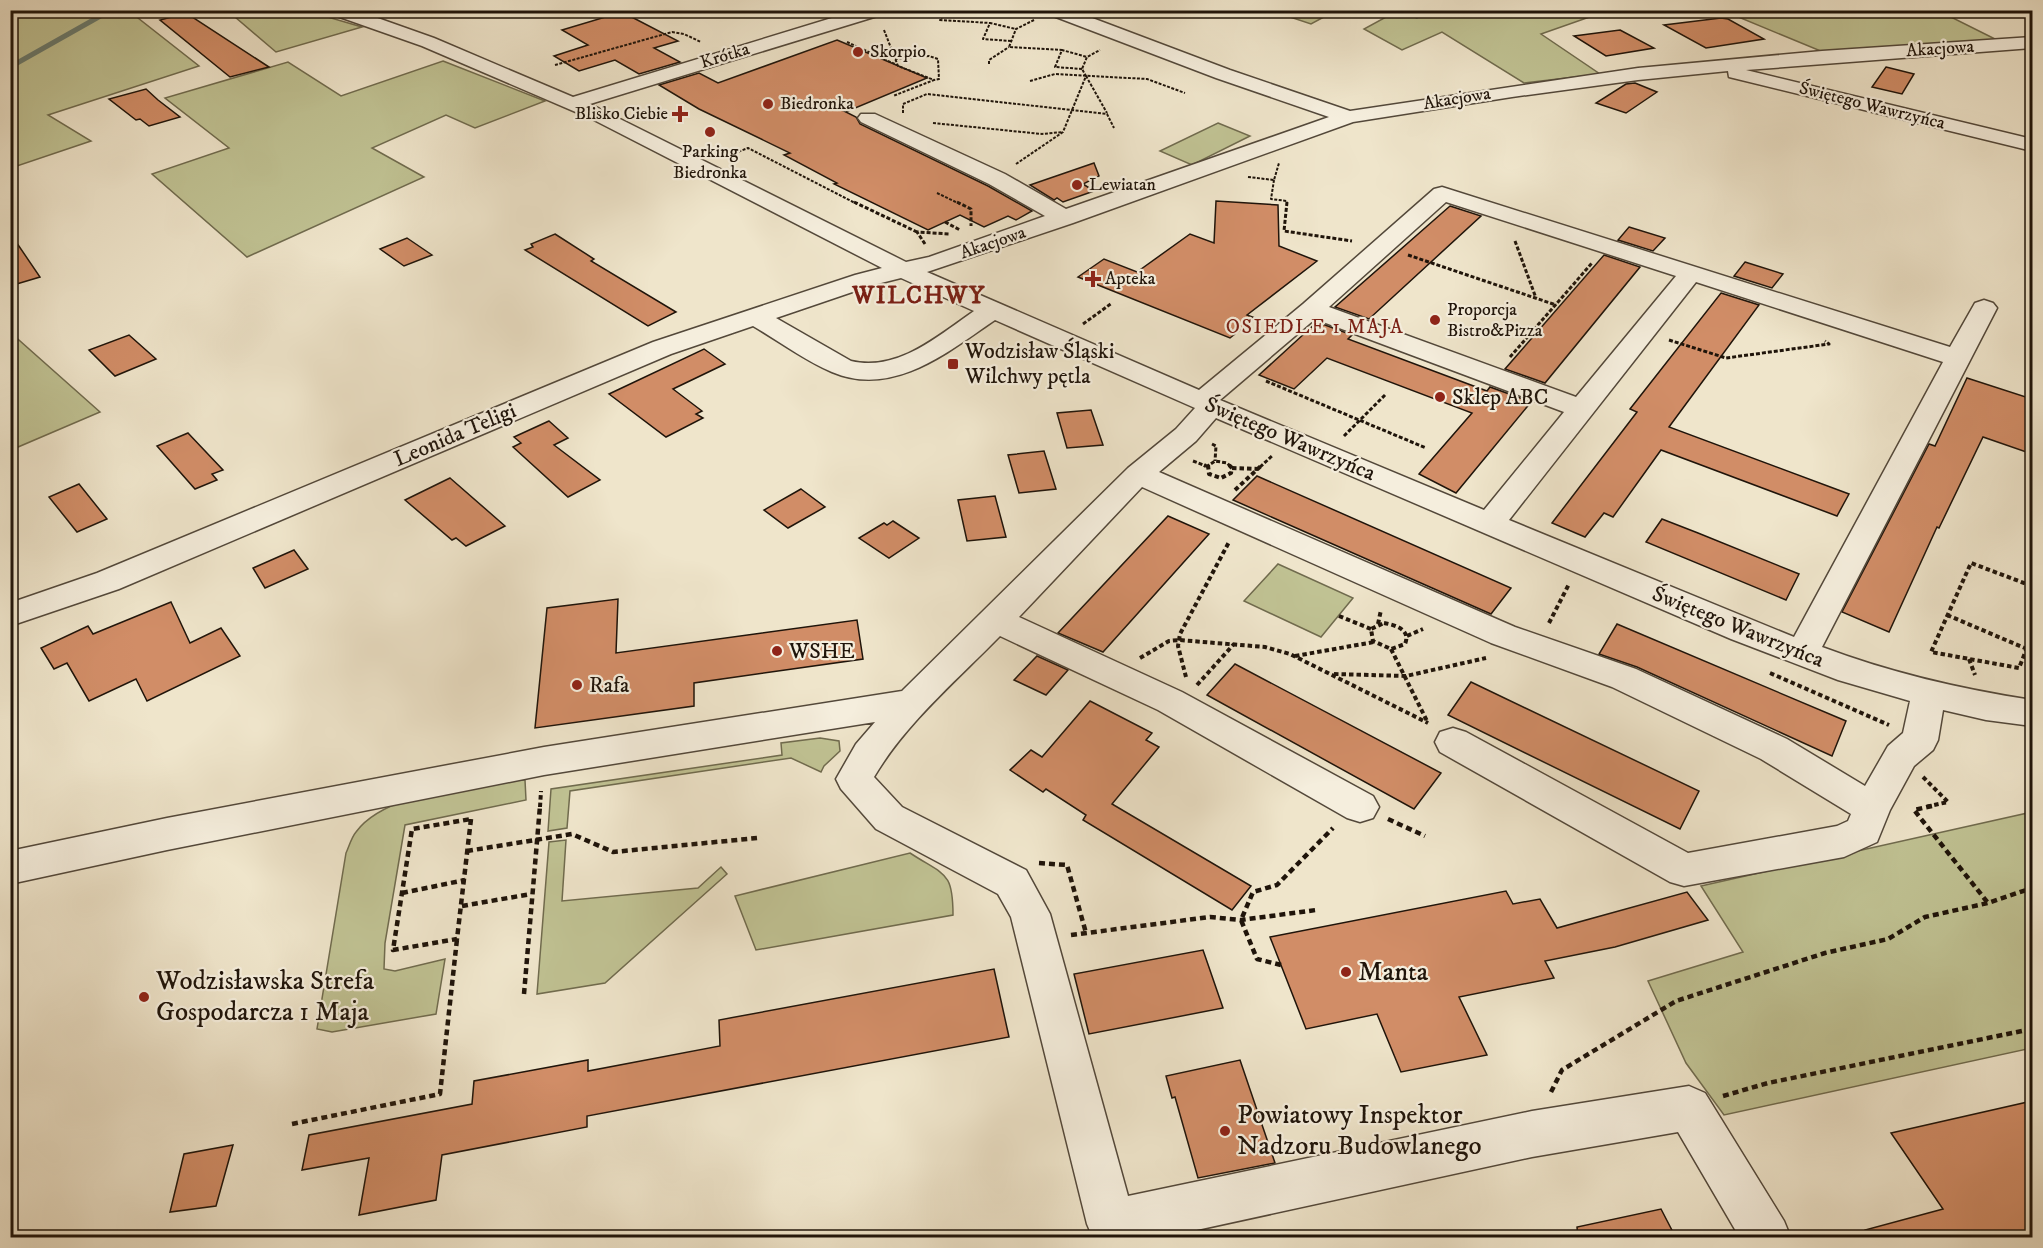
<svg xmlns="http://www.w3.org/2000/svg" width="2043" height="1248" viewBox="0 0 2043 1248" font-family="'IM FELL DW Pica',serif">
	<style>
		.green { fill: #c0c293; stroke: #706b4e; stroke-width: 1.5 }
		.lines { fill: none; stroke-linecap: round; stroke-linejoin: round }
		.stream { stroke: #697b6f; stroke-width: 5 }
		.building { fill: #d18d67; stroke: #1f140a; stroke-width: 1.5 }
		.minor-casing { stroke: #53483a; stroke-width: 3 }
		.path-far3 { stroke: #1f140a; stroke-width: 2; stroke-dasharray: 3 1.5; stroke-linecap: butt }
		.path-far2 { stroke: #1f140a; stroke-width: 3; stroke-dasharray: 4 2; stroke-linecap: butt }
		.path-far1 { stroke: #1f140a; stroke-width: 4; stroke-dasharray: 4.5 3; stroke-linecap: butt }
		.path { stroke: #1f140a; stroke-width: 4.5; stroke-dasharray: 6 4; stroke-linecap: butt }
		.minor { fill: #f5eedd; fill-rule: evenodd }
		.poi-dot { fill: #8f2418; stroke: #f5eedd; stroke-width: 2 }
		.labels { text-anchor: middle; dominant-baseline: central; stroke-width: 4.5; stroke-linejoin: round; paint-order: stroke }
		.far-street-label { font-size: 18px; fill: #1f140a; stroke: #f5eedd }
		.far-poi-label { font-size: 18px; fill: #1f140a; stroke: #f5eedd; text-anchor: start }
		.far-neighbourhood-label { font-size: 20px; letter-spacing: 1.5px; fill: #7a1f14; stroke: #f5eedd }
		.poi-label { font-size: 22px; fill: #1f140a; stroke: #f5eedd; text-anchor: start }
		.street-label { font-size: 22px; fill: #1f140a; stroke: #f5eedd }
		.far-district-label { font-size: 24px; font-weight: bold; letter-spacing: 1.5px; fill: #7a1f14; stroke: #f5eedd }
		.near-poi-label { font-size: 27px; fill: #1f140a; stroke: #f5eedd; text-anchor: start }
	</style>
	<rect width="100%" height="100%" fill="#efe5cb"/>
	<filter id="stains"><feTurbulence type="fractalNoise" baseFrequency=".00333" numOctaves="4"/><feColorMatrix values="0 0 0 0 .2 0 0 0 0 .09 0 0 0 0 .02 0 0 0 .5 -.17"/></filter>
	<radialGradient id="worn" r=".72"><stop offset=".6" stop-color="#630" stop-opacity="0"/><stop offset="1" stop-color="#630" stop-opacity=".3"/></radialGradient>
	<g class="green">
		<polygon points="10,11 129,11 199,66 48,115 91,141 11,168"/>
		<polygon points="228,11 296,11 321,15 362,27 276,52"/>
		<polygon points="1272,11 1335,11 1311,24"/>
		<polygon points="1397,11 1641,11 1598,14 1541,34 1600,74 1524,83 1442,32 1402,50 1364,29"/>
		<polygon points="1724,11 1939,11 1999,41 1823,52"/>
		<polygon points="443,61 545,101 475,128 446,115 372,148 424,177 247,257 152,174 229,148 165,98 288,62 341,96"/>
		<polygon points="1218,123 1250,136 1192,165 1160,151"/>
		<polygon points="10,333 11,333 100,412 11,450"/>
		<polygon points="1278,564 1353,598 1321,637 1244,601"/>
		<polygon points="820,738 839,741 840,751 824,766 821,772 791,758 570,791 567,828 548,831 551,789 782,755 781,743"/>
		<path d="M503 780H525L526 800 405 825 385 943 384 969 395 971 445 959 436 1014 332 1032 317 1029 346 853C349 847 351 838 356 832 384 794 460 789 503 780Z"/>
		<polygon points="2032,812 2032,1048 1724,1115 1686,1063 1648,981 1743,952 1701,886"/>
		<polygon points="566,840 562,901 698,888 721,867 727,874 605,983 537,994 549,842"/>
		<path d="M910 853C945 876 953 871 953 915L756 950 735 896Z"/>
	</g>
	<g class="lines">
		<g class="stream">
			<polyline points="10,13 42,10"/>
			<polyline points="1417,16 1426,10"/>
			<polyline points="10,67 111,10"/>
		</g>
	</g>
	<g class="building">
		<polygon points="622,12 678,41 654,48 680,62 639,74 615,60 579,71 554,56 588,45 562,30"/>
		<polygon points="187,13 189,15 269,67 230,77 160,20"/>
		<polygon points="1721,18 1728,19 1764,39 1706,48 1664,25"/>
		<polygon points="1620,30 1654,48 1606,56 1574,36"/>
		<polygon points="837,40 927,78 848,111 842,110 856,117 860,124 988,186 1032,211 1016,220 1008,216 984,227 960,215 928,230 834,184 837,183 784,155 790,153 699,109 659,85 699,73 718,83"/>
		<polygon points="1886,67 1914,74 1902,94 1872,87"/>
		<polygon points="1635,83 1657,92 1626,113 1596,103 1626,84"/>
		<polygon points="146,89 158,100 180,117 149,126 140,119 136,120 109,99"/>
		<polygon points="1094,163 1099,176 1083,184 1094,191 1063,202 1057,198 1054,200 1030,185"/>
		<polygon points="1216,201 1278,205 1279,246 1317,261 1247,315 1255,318 1230,338 1078,277 1104,259 1137,272 1190,234 1214,243"/>
		<polygon points="1450,206 1481,216 1369,319 1335,307"/>
		<polygon points="1629,227 1665,238 1653,251 1618,240"/>
		<polygon points="10,233 40,277 10,286"/>
		<polygon points="555,234 594,259 591,261 676,312 648,326 525,250 533,247 531,244"/>
		<polygon points="407,238 432,255 404,266 380,249"/>
		<polygon points="1604,255 1640,267 1545,383 1505,369"/>
		<polygon points="1745,262 1783,274 1772,288 1734,276"/>
		<polygon points="1721,293 1759,305 1669,427 1849,494 1837,516 1661,450 1613,517 1604,513 1585,537 1552,523 1637,412 1630,409"/>
		<polygon points="1317,322 1352,335 1348,339 1487,391 1490,387 1531,402 1456,493 1419,474 1472,413 1327,358 1294,389 1259,375"/>
		<polygon points="129,335 156,359 115,376 89,350"/>
		<polygon points="704,349 725,364 673,389 702,411 696,414 703,418 666,437 609,394"/>
		<polygon points="1967,378 2032,399 2032,454 1983,437 1939,528 1937,527 1889,632 1842,612 1929,444 1935,446"/>
		<polygon points="1091,410 1103,445 1067,448 1057,413"/>
		<polygon points="549,421 568,438 554,445 600,480 568,497 513,447 521,443 514,437"/>
		<polygon points="188,433 223,470 212,474 217,480 195,489 157,446"/>
		<polygon points="1044,451 1056,489 1019,493 1008,455"/>
		<polygon points="1257,476 1511,588 1491,614 1233,500"/>
		<polygon points="450,478 505,526 466,546 456,538 452,540 405,500"/>
		<polygon points="79,484 107,519 77,532 49,497"/>
		<polygon points="801,489 825,507 788,528 764,510"/>
		<polygon points="995,496 1006,537 967,541 958,500"/>
		<polygon points="1168,516 1209,534 1103,652 1058,633"/>
		<polygon points="1662,519 1698,533 1799,574 1786,600 1646,542"/>
		<polygon points="893,521 919,538 889,558 859,538 884,523 887,525"/>
		<polygon points="294,550 308,569 265,588 253,568"/>
		<polygon points="618,599 616,653 857,620 863,659 694,683 694,706 535,728 547,608"/>
		<polygon points="171,602 190,643 221,628 240,656 147,701 136,679 89,701 67,663 54,669 41,648 88,626 93,634"/>
		<polygon points="1617,624 1846,721 1832,756 1637,667 1599,654"/>
		<polygon points="1037,656 1068,670 1046,695 1014,680"/>
		<polygon points="1235,664 1441,773 1414,809 1207,695"/>
		<polygon points="1471,682 1699,791 1680,829 1448,715"/>
		<polygon points="1090,701 1152,733 1146,740 1159,747 1112,804 1251,886 1232,910 1083,820 1086,815 1046,789 1043,792 1010,770 1031,750 1042,757"/>
		<polygon points="1506,891 1513,904 1540,899 1557,928 1687,892 1708,920 1615,947 1545,961 1554,978 1459,997 1487,1055 1401,1072 1377,1014 1306,1029 1270,937"/>
		<polygon points="1203,950 1223,1008 1089,1034 1074,974"/>
		<polygon points="994,969 1009,1037 587,1116 587,1127 442,1155 436,1200 359,1215 369,1158 302,1170 309,1135 472,1104 474,1081 588,1060 588,1071 720,1046 719,1020"/>
		<polygon points="1240,1060 1275,1163 1198,1178 1175,1097 1172,1098 1166,1076"/>
		<polygon points="2032,1101 2032,1238 1866,1238 1865,1230 1943,1209 1891,1133"/>
		<polygon points="233,1145 216,1206 170,1212 184,1154"/>
		<polygon points="1661,1209 1676,1238 1578,1238 1577,1227"/>
	</g>
	<g class="lines">
		<defs>
			<path id="minor" d="M329 10H355L434 38 573 97 858 10H886L884 14 590 104 906 262 929 257 1045 216 989 184 861 122 858 118 861 114H875L1005 174 1066 209 1329 117 1216 78 1048 14 1046 10H1071L1230 70 1350 111 1638 68 1822 51 2032 37V48L1746 70 2032 139V151L1729 77 1728 71 1638 80 1512 97 1353 122 1073 223 927 272 1199 390 1303 304 1434 189 1442 187 1950 347 1975 303 1984 300 1993 303 1997 308 1822 647C1891 673 1960 689 2032 700V726L1986 720 1943 710 1938 740 1933 750 1914 766 1890 810 1877 842 1844 857 1684 886 1670 882 1440 752 1435 742 1440 732 1453 728 1466 732 1688 853 1837 826 1848 821 1851 814 1761 759 1612 687 1491 643 1142 487 1019 617 1182 692 1373 796 1379 807 1373 818 1360 822 1347 818 1158 710 1000 636C957 680 906 723 874 777L902 807 1026 870 1050 914 1128 1196 1532 1111 1689 1086 1705 1093 1784 1221 1791 1238H1740L1678 1132 1532 1157 1160 1238H1093L1087 1224 1011 917 998 894 876 829 841 789 836 779 856 744 875 722 544 775 167 850 10 884V851L167 818 544 747 902 691 1128 468 1176 429 1195 408 995 320C948 352 893 398 832 372 805 361 779 341 753 326L671 354 119 589 10 626V603L97 573 653 342 855 275 882 268 592 119 422 46 331 14ZM1446 202 1676 276 1576 397 1329 307ZM901 278 974 311C938 336 898 372 851 361L776 318 873 285ZM1696 282 1943 362 1794 637 1509 520ZM1315 319 1564 412 1484 510 1220 400ZM1216 418 1731 639 1838 680 1910 701 1903 733 1888 746 1865 786 1787 739 1636 669 1515 627 1159 472 1196 441Z"/>
		</defs>
		<use href="#minor" class="minor-casing"/>
		<g class="path-far3">
			<polyline points="926,10 943,16 940,20 990,23"/>
			<polyline points="1034,20 1016,29 1009,47 1062,50"/>
			<polyline points="884,30 898,66 934,80 893,96"/>
			<polyline points="1011,41 983,39 990,23 1016,29"/>
			<polyline points="847,42 897,65"/>
			<polyline points="895,59 929,56 938,59 939,79 934,80"/>
			<polyline points="989,64 989,60 1009,47"/>
			<polyline points="555,65 672,32 684,34 701,42"/>
			<polyline points="1082,69 1055,67 1062,50 1087,57"/>
			<polyline points="1086,76 1107,113"/>
			<polyline points="1030,81 1055,74 1147,79 1185,93"/>
			<polyline points="903,113 903,104 927,94 1107,114 1114,128"/>
			<polyline points="933,123 1042,134 1063,132"/>
			<polyline points="730,155 748,148 857,204"/>
			<polyline points="1016,164 1063,132 1086,76 1082,69 1087,57 1100,50"/>
			<polyline points="1248,177 1274,180 1279,163"/>
			<polyline points="1274,180 1271,199 1287,201 1287,204"/>
			<polyline points="937,193 960,204"/>
		</g>
		<g class="path-far2">
			<polyline points="854,202 917,232"/>
			<polyline points="957,202 971,209 971,226"/>
			<polyline points="1287,202 1284,231 1352,241"/>
			<polyline points="945,222 960,230"/>
			<polyline points="1515,241 1536,298"/>
			<polyline points="925,244 917,232 949,234"/>
			<polyline points="1408,255 1556,305"/>
			<polyline points="1083,324 1112,303"/>
			<polyline points="1669,340 1726,358 1829,344 1825,341"/>
			<polyline points="1510,357 1592,263"/>
			<polyline points="1266,381 1426,448"/>
			<polyline points="1344,436 1386,394"/>
			<polyline points="1212,444 1216,446 1215,461"/>
			<polyline points="1193,461 1206,466"/>
			<polyline points="1206,467 1215,461 1227,463 1231,467"/>
			<polyline points="1260,467 1272,456"/>
		</g>
		<g class="path-far1">
			<polyline points="1204,465 1206,466"/>
			<polyline points="1208,465 1209,474 1221,478 1231,473 1232,468 1229,465"/>
			<polyline points="1232,468 1258,469"/>
			<polyline points="1235,490 1262,465"/>
			<polyline points="2032,586 1971,563 1931,652 2019,668 2032,635"/>
			<polyline points="1947,615 2027,649"/>
			<polyline points="1339,616 1371,629"/>
			<path d="M1384 623C1396 625 1411 630 1405 644L1391 649 1373 641 1371 629Z"/>
			<polyline points="1549,623 1569,584"/>
			<polyline points="1378,624 1381,610"/>
			<polyline points="1407,636 1423,629"/>
			<polyline points="1391,649 1428,723"/>
			<polyline points="1295,656 1374,642"/>
			<polyline points="1140,658 1169,641 1179,640 1265,647 1290,654 1428,723"/>
			<polyline points="1969,659 1975,675"/>
			<polyline points="1770,673 1889,725"/>
			<polyline points="1334,674 1406,676 1486,658"/>
			<polyline points="1186,677 1178,646 1180,634 1229,542"/>
			<polyline points="1197,685 1234,644"/>
			<polyline points="1923,777 1948,802 1925,807"/>
			<polyline points="540,807 541,791"/>
		</g>
		<g class="path">
			<polyline points="1932,806 1914,810 1988,903"/>
			<polygon points="471,819 457,939 393,950 412,829"/>
			<polyline points="1388,819 1425,836"/>
			<polyline points="467,851 572,834 613,852 757,838"/>
			<polyline points="1039,863 1067,865 1086,933"/>
			<polyline points="402,893 465,880"/>
			<polyline points="462,906 531,894"/>
			<polyline points="1071,935 1210,917 1241,920 1316,910"/>
			<polyline points="1281,965 1257,959 1241,920 1253,892 1277,885 1333,828"/>
			<polyline points="524,994 540,806"/>
			<polyline points="1551,1092 1562,1070 1676,1001 1825,953 1888,939 1925,917 1988,903 2032,888"/>
			<polyline points="1723,1096 1768,1083 2032,1029"/>
			<polyline points="292,1124 440,1094 457,939"/>
		</g>
		<use href="#minor" class="minor"/>
	</g>
	<g class="poi-dot">
		<circle cx="858" cy="52" r="6"/>
		<circle cx="768" cy="104" r="6"/>
		<path d="M677 105h6v6h6v6h-6v6h-6v-6h-6v-6h6z"/>
		<circle cx="710" cy="132" r="6"/>
		<circle cx="1077" cy="185" r="6"/>
		<path d="M1090 270h6v6h6v6h-6v6h-6v-6h-6v-6h6z"/>
		<circle cx="1435" cy="320" r="6"/>
		<rect x="947" y="358" width="12" height="12" rx="3"/>
		<circle cx="1440" cy="397" r="6"/>
		<circle cx="777" cy="651" r="6"/>
		<circle cx="577" cy="685" r="6"/>
		<circle cx="1346" cy="972" r="6"/>
		<circle cx="144" cy="997" r="6"/>
		<circle cx="1225" cy="1131" r="6"/>
	</g>
	<g class="labels">
		<g class="far-street-label">
			<text transform="translate(1940 49) rotate(-4)">Akacjowa</text>
			<text transform="translate(725 56) rotate(-17)">Krótka</text>
			<text transform="translate(1457 99) rotate(-9)">Akacjowa</text>
			<text transform="translate(1872 106) rotate(14)">Świętego Wawrzyńca</text>
			<text transform="translate(993 243) rotate(-19)">Akacjowa</text>
		</g>
		<g class="far-poi-label">
			<text x="870" y="52">Skorpio</text>
			<text x="780" y="104">Biedronka</text>
			<text x="668" y="114" text-anchor="end">Blisko Ciebie</text>
			<text x="710" y="152" text-anchor="middle">Parking<tspan x="710" dy="21">Biedronka</tspan></text>
			<text x="1089" y="185">Lewiatan</text>
			<text x="1105" y="279">Apteka</text>
			<text x="1447" y="310">Proporcja<tspan x="1447" dy="21">Bistro&amp;Pizza</tspan></text>
		</g>
		<g class="far-neighbourhood-label">
			<text x="1315" y="327">OSIEDLE 1 MAJA</text>
		</g>
		<g class="poi-label">
			<text x="965" y="351">Wodzisław Śląski<tspan x="965" dy="25">Wilchwy pętla</tspan></text>
			<text x="1452" y="397">Sklep ABC</text>
			<text x="789" y="651">WSHE</text>
			<text x="589" y="685">Rafa</text>
		</g>
		<g class="street-label">
			<text transform="translate(455 435) rotate(-23)">Leonida Teligi</text>
			<text transform="translate(1290 439) rotate(23)">Świętego Wawrzyńca</text>
			<text transform="translate(1738 627) rotate(22)">Świętego Wawrzyńca</text>
		</g>
		<g class="far-district-label">
			<text x="919" y="296">WILCHWY</text>
		</g>
		<g class="near-poi-label">
			<text x="1358" y="972">Manta</text>
			<text x="156" y="981">Wodzisławska Strefa<tspan x="156" dy="31">Gospodarcza 1 Maja</tspan></text>
			<text x="1237" y="1115">Powiatowy Inspektor<tspan x="1237" dy="31">Nadzoru Budowlanego</tspan></text>
		</g>
	</g>
	<rect width="2043" height="1248" fill="none" stroke="#efe5cb" stroke-width="36"/>
	<rect x="12" y="12" width="2019" height="1224" fill="none" stroke="#1f140a" stroke-width="3"/>
	<rect x="18" y="18" width="2007" height="1212" fill="none" stroke="#1f140a" stroke-width="1.5"/>
	<rect width="100%" height="100%" filter="url(#stains)"/>
	<rect width="100%" height="100%" fill="url(#worn)"/>
</svg>
